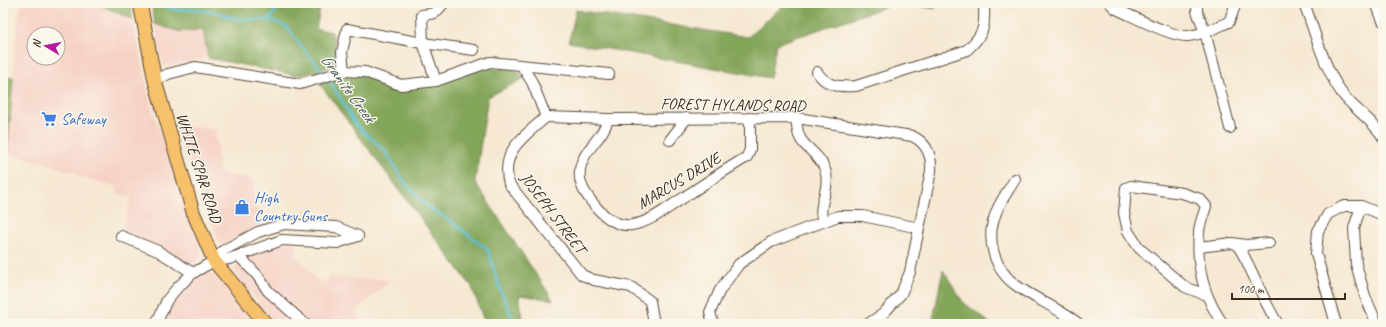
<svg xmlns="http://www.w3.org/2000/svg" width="1386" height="327" viewBox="0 0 1386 327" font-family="Caveat,sans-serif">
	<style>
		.built { fill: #f6d1c5; fill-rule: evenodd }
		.green { fill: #a5bf65; stroke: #707442 }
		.forest { fill: #84a65a; stroke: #60683c }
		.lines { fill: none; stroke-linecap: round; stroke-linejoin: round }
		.stream { stroke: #55bed1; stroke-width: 2.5 }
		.minor-casing { stroke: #574639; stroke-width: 12 }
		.major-casing { stroke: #574639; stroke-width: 15 }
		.minor { stroke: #fff; stroke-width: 10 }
		.major { stroke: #f7c06b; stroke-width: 13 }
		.labels { text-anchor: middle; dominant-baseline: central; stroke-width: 3; stroke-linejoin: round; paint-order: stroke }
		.street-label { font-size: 16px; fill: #3b2a1e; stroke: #fbf7ec }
		.shop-label { font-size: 16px; fill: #366cbe; stroke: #fbf7ec; text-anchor: start }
		.water-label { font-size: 17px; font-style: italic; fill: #445e5d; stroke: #fbf7ec }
	</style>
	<rect width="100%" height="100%" fill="#fbf7ec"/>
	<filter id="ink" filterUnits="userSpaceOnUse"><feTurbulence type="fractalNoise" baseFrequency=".025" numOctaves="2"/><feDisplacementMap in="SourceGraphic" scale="8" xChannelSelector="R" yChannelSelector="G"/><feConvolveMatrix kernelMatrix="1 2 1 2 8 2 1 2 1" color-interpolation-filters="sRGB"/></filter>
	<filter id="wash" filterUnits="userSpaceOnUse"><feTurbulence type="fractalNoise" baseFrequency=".012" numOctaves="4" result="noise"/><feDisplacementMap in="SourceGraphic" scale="16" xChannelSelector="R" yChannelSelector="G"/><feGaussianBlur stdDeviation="0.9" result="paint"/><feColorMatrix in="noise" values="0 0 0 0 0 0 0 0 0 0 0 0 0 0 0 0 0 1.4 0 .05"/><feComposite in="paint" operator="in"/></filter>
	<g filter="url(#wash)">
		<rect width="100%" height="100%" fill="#f6e8d2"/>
		<g class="built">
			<path d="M22 3H96L133 20 151 106 201 250 200 257 189 266 179 255 126 231 123 225 131 198 117 193 118 187 78 176 74 172 20 156 7 154 14 61 18 17ZM34 34H58V58H34Z"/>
			<polygon points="155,24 180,32 203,29 208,58 166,67 163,65"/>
			<polygon points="177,125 215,129 219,173 252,179 259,227 224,244 219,243"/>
			<polygon points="276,243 296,243 297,257 321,284 330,277 390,280 355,312 362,324 275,324 235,273 234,269 238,262"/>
			<polygon points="204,273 215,274 256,324 164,324 177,298"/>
		</g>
		<polygon class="green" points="10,121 7,154 3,157 3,122"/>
		<g class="forest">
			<polygon points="96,3 130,3 133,20"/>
			<polygon points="151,3 321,3 316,29 332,32 340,64 304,75 294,75 208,58 203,29 180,32 155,24"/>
			<polygon points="786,3 897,3 776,44 770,78 569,42 576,10 748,37"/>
			<polygon points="898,3 936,3 935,9"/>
			<path d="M490 65C505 66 514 67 525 78L488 97 475 182 553 300 519 295 524 324H485L472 287 319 83 343 74 361 75 399 87Z"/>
			<polygon points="3,77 13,77 10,121 3,122"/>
			<polygon points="943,270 963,302 991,324 932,324"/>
		</g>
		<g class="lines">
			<g class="stream">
				<polyline points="150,4 178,10 195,9 219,13 238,19 268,20 277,22 287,27 301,46 325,74"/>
				<polyline points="268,20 282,3"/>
				<polyline points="328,78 356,125 385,151 404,181 420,199 432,210 451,221 488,250 499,286 515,324"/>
			</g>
		</g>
	</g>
	<g filter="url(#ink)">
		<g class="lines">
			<defs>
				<g id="minor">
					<path d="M1110 3 1116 9C1133 16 1171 37 1188 36 1202 35 1217 27 1229 22L1236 3"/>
					<polyline points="1197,3 1197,11 1205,32 1230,128"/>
					<path d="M1304 3C1315 32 1323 65 1341 92 1352 108 1372 119 1383 137"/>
					<polyline points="1376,3 1383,21"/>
					<path d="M522 66 532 82 546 117C524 137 500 150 509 184L582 275 594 280 631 287 650 301 654 324"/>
					<polyline points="344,71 342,52 347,29 423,43 474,50"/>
					<path d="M817 72C827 87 839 87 856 86L967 50C985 33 985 27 984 3"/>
					<polyline points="155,81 168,74 195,67 300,84 344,71 365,72 401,85 436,81 490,62 609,74"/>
					<polyline points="436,81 423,43 422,15 435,13 444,3"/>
					<path d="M546 117 608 119 797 118 912 136C927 143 932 155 931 171L910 272 901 294 883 314 868 324"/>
					<path d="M797 118C795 148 814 146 824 167 833 188 816 204 823 221"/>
					<path d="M608 119C603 139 584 148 580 169 578 185 586 195 596 207 605 217 617 227 632 225 651 222 667 208 683 198 704 184 725 170 747 157L750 149V118"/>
					<polyline points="670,140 687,118"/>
					<path d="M1015 179C1009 190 1000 201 996 213 985 239 994 270 1017 286 1037 300 1060 309 1079 324"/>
					<polyline points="1361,206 1354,228 1356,264 1365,296 1377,324"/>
					<polyline points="121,236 158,251 193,273"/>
					<path d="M1237 244C1253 269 1261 298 1278 324"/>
					<polyline points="1199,247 1232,243 1246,245 1269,243"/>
					<polyline points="239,256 257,275 268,291 305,324"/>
					<polyline points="214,261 224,250 258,232 284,224 336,227 358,236"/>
					<path d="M1206 295 1185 287 1139 248 1128 231 1124 213 1126 188 1131 186 1182 193 1200 199 1206 206C1204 214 1199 224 1199 233 1196 267 1203 296 1223 324"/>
					<polyline points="156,324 167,300 177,288 193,273 214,261 229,259 282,240 337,243 358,236"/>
					<polyline points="713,324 710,312 720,290 739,264 771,242 838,216 863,216 919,228"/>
					<polyline points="1336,324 1316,254 1318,231 1328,214 1344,206 1361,206 1383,215"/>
				</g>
				<polyline id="major" points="140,3 155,81 193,212 214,261 266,324"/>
			</defs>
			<use href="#minor" class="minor-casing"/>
			<use href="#major" class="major-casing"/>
			<use href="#minor" class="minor"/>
			<use href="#major" class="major"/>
		</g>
	</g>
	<defs>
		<symbol id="supermarket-bare" viewBox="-9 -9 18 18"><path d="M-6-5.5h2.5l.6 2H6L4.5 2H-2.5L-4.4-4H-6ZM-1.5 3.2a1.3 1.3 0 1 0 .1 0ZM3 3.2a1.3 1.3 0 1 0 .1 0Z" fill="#3f7fe0" stroke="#fbf7ec" stroke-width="2.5" paint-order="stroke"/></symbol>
		<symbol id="shop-bare" viewBox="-9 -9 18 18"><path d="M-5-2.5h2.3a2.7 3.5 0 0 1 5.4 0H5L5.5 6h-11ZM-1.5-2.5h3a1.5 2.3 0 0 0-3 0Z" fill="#3f7fe0" stroke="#fbf7ec" stroke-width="2.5" paint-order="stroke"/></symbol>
	</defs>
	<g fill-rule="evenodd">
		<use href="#supermarket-bare" x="38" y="108" width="22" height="22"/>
		<use href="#shop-bare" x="231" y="196" width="22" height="22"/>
	</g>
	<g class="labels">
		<g class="street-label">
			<text transform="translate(733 105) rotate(1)">FOREST HYLANDS ROAD</text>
			<text transform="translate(199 168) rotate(72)">WHITE SPAR ROAD</text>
			<text transform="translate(679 181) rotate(-31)">MARCUS DRIVE</text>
			<text transform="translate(553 213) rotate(53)">JOSEPH STREET</text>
		</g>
		<g class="shop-label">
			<text x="61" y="119">Safeway</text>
			<text x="254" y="198">High<tspan x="254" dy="18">Country Guns</tspan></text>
		</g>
		<g class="water-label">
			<text transform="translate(348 88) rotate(54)">Granite Creek</text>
		</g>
	</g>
	<rect width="1386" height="327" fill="none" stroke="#fbf7ec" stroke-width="16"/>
	<g transform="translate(46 46) rotate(280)"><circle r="19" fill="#fbf7ec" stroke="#aea59a"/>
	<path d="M0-3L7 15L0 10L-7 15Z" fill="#b5179e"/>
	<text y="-6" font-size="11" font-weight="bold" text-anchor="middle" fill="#3b2a1e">N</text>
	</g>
	<path d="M1232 293v6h113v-6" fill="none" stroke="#3b2a1e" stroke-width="2"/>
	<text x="1238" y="293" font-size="12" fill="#3b2a1e" stroke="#fbf7ec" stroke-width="3" paint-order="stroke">100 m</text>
</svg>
